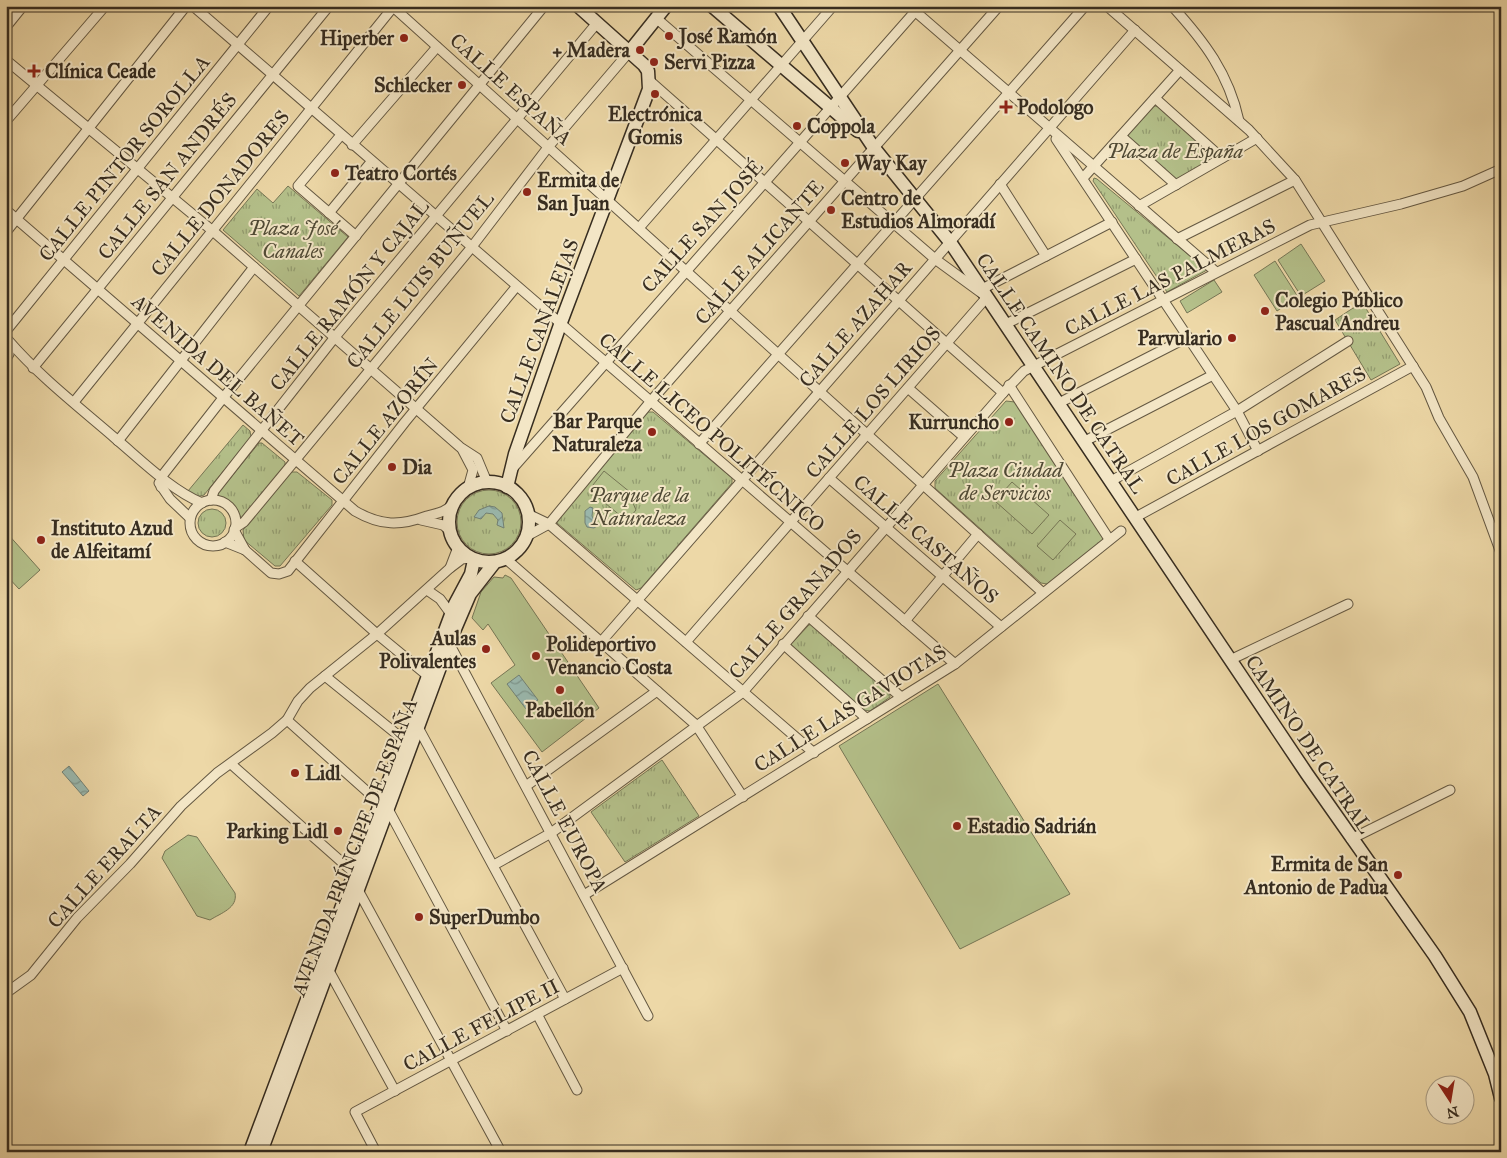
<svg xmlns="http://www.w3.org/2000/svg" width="1507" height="1158" viewBox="0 0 1507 1158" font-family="'IM FELL Great Primer',serif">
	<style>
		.park { fill: url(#park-tufts); stroke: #767655 }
		.pitch { fill: #b4c08a; stroke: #767655 }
		.water { fill: url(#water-waves); stroke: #728176 }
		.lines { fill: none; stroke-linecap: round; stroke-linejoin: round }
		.street-casing { stroke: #645842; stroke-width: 11 }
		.secondary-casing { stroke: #372d20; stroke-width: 15 }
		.street { stroke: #f3e6c6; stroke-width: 9 }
		.secondary { stroke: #f3e6c6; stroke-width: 12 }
		.poi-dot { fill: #8f2418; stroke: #f3e6c6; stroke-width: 2 }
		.labels { text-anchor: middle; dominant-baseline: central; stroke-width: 4; stroke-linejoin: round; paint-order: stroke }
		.poi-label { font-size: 20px; font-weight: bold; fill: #372d20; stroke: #f3e6c6; text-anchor: start }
		.street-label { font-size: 20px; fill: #372d20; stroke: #f3e6c6 }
		.park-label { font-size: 20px; font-style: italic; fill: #504a35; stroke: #f3e6c6 }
	</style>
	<defs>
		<pattern id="park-tufts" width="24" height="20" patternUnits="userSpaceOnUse" patternTransform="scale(1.25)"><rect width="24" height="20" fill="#b4c08a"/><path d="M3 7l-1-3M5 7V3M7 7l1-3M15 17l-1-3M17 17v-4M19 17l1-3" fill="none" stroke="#939c70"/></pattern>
		<pattern id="water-waves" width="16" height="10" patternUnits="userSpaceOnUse" patternTransform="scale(1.25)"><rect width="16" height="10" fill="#9ab9af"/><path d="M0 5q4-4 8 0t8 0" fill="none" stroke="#7e978e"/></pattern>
	</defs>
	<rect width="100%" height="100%" fill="#edd8a7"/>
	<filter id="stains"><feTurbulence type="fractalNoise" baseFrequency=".004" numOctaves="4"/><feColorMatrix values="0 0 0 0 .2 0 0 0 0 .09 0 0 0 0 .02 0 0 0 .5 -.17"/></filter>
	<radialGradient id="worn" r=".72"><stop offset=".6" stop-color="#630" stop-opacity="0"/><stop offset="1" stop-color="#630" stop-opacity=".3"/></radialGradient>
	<g class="park">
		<polygon points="1152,106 1157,106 1215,155 1215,160 1179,180 1175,180 1129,139 1128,135"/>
		<polygon points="1094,178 1097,179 1207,270 1167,292 1093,181"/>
		<polygon points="288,186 348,237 299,296 223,230 257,189 273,203"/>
		<polygon points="1362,302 1400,364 1371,380 1335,320"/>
		<polygon points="1006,401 1015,402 1103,536 1102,543 1047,584 1041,583 935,488 935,481"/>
		<polygon points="648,412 653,412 732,478 732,483 641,588 636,590 557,523 557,517"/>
		<polygon points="243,425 250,431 251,437 204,495 196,497 188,491"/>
		<polygon points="259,443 262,443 285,462 285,467 242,519 232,503 218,496 218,493"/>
		<polygon points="291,472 297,472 332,500 332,505 280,566 275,566 244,540 243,530"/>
		<circle cx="489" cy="522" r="32"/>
		<circle cx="212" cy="523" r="14"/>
		<polygon points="812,624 890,694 890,697 870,711 864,710 793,648 791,644 809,625"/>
		<polygon points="662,760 699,816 625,862 591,812"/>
	</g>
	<g class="pitch">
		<polygon points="1301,244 1325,281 1301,296 1278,260"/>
		<polygon points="1275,261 1298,297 1277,311 1254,275"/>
		<polygon points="1214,280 1222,292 1187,313 1180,301"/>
		<polygon points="604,471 636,497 633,503 636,510 627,521 589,490"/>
		<polygon points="1012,482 1049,515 1032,534 995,501"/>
		<polygon points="1060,520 1076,534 1053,560 1037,546"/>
		<polygon points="6,532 40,570 19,589 6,575"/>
		<polygon points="505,575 511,578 599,708 542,752 491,683 515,665 488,624 483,630 472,618 481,592 494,577 503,578"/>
		<polygon points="938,684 1070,894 960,949 839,746"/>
		<path d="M188 835 197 837 235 893C238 908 221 913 210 920L197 916 162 858 165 851Z"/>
	</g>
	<g class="water">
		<polygon points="489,506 495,507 502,513 504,528 497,525 498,520 493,514 486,513 481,519 474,517 479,510"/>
		<polygon points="590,507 593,508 592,516 597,526 594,528 587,527 585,523 585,511"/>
		<polygon points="519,675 538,700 526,709 507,684"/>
		<polygon points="69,766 89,791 83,796 62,772"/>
	</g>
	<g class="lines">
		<defs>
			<g id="street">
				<polyline points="193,6 955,664"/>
				<polyline points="392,6 1042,592"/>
				<polyline points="909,6 1216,272"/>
				<polyline points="1107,6 1249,130 1295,180 1426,387 1439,418 1473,477 1501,553"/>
				<path d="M1172 6C1204 41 1229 74 1239 121"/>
				<polyline points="656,18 935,259 987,297 686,642"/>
				<polyline points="6,27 23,6"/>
				<polyline points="6,60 214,232 460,447 477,458 487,482"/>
				<polyline points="649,80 1003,393"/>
				<polyline points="1155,98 1222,158"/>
				<polyline points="6,121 105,6"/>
				<polyline points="341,135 298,186 356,236"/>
				<polyline points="1121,136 1176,185"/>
				<polyline points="1056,139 1237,411 1258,451"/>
				<polyline points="352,145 437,47"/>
				<polyline points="1083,178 1180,70"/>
				<polyline points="1000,184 1046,256"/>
				<polyline points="1139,206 1257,138"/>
				<path d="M6 210 355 511C381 526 400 526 427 516 437 513 444 513 452 505"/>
				<polyline points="329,213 371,162"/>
				<polyline points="639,228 833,6"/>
				<polyline points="6,232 186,6"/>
				<polyline points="1177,239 1295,180"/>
				<polyline points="982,289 1112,222"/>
				<polyline points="1006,324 1136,259"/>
				<polyline points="6,331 269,6"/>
				<path d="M8 340C40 377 79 407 116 439 141 460 171 490 202 503"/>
				<polyline points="6,359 9,354 8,341"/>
				<polyline points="33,368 329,6"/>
				<polyline points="1009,385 1109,539"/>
				<polyline points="908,388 964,437"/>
				<polyline points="74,402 394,6"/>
				<polyline points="1059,403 1188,337"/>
				<polyline points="118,441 254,267"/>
				<polyline points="1085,441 1213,375"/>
				<polyline points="699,444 1085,6"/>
				<polyline points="462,449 473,470 468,488"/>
				<polyline points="513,468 920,6"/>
				<polyline points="829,478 1001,627"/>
				<polyline points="1111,481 1237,411 1348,341"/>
				<polyline points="159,483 170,499 190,518"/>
				<polyline points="161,487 162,476 223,398 544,6"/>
				<polyline points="211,500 214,491 335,337 597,23"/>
				<circle cx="213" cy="523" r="23"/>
				<polyline points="528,514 549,524 814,753"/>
				<polyline points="1136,517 1413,366"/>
				<polyline points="421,520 443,525 449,530"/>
				<polyline points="235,528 244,522 471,248 549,146 630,51"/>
				<polyline points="234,530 245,550"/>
				<polyline points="527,536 549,524 650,402 999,6"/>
				<polyline points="225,542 245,550 271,573 279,574 288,571 405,422 516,287"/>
				<polyline points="506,559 696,725 743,797"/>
				<polyline points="295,561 377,634 428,676"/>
				<polyline points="450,568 458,547"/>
				<polyline points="427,590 440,599 451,614"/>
				<polyline points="808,616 901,697"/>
				<polyline points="905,621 978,534"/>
				<polyline points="601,642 1135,30"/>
				<polyline points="449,643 648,1016"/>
				<polyline points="783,644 867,719"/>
				<polyline points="1230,660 1348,604"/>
				<polyline points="325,676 404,740"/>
				<polyline points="287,720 380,803"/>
				<polyline points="419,729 565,999"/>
				<polyline points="231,764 353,872"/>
				<polyline points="526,786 657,691"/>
				<polyline points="388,809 507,1031"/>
				<polyline points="1351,839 1450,790"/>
				<polyline points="494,865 551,833 743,692 1003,393 1024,371 1310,225 1401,204 1463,186 1501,169"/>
				<polyline points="358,890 501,1152"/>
				<polyline points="584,895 955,664 1121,531"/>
				<polyline points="328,969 395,1091"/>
				<polyline points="6,993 31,975 77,918 130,864 181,806 217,773 272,733 287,720 298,701 310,688 377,634 450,568 462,559 470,558"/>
				<polyline points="537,1014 577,1090"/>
				<polyline points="376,1152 355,1112 623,968"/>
			</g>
			<g id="secondary">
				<polyline points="712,6 858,131"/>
				<polyline points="779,6 874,148 950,242 1307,774 1435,956 1470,1012 1495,1074 1501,1098"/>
				<polyline points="630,51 666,6"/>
				<circle cx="489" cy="522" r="40"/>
				<polyline points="507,487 515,454 560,325 649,89 648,71 644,65 578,6"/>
				<polyline points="250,1152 455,604 471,574 474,560"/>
				<polyline points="261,1152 449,643 470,594 495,562"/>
			</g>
		</defs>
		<use href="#street" class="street-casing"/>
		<use href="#secondary" class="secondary-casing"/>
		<use href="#street" class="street"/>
		<use href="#secondary" class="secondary"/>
	</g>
	<g class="poi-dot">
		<circle cx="669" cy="36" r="5"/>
		<circle cx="404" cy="38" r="5"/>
		<circle cx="640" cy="50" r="5"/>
		<circle cx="654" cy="62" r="5"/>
		<path d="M31.5 63.5h5v5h5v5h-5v5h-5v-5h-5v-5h5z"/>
		<circle cx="462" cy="85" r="5"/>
		<circle cx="655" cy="94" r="5"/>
		<path d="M1003.5 99.5h5v5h5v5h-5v5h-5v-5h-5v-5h5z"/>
		<circle cx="797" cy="126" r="5"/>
		<circle cx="845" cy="163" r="5"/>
		<circle cx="335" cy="173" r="5"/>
		<circle cx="527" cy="192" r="5"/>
		<circle cx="831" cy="210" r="5"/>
		<circle cx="1265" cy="311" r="5"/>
		<circle cx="1232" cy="338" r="5"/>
		<circle cx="1009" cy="422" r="5"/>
		<circle cx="652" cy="432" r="5"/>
		<circle cx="392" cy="467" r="5"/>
		<circle cx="41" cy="540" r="5"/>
		<circle cx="486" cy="649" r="5"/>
		<circle cx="536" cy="656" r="5"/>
		<circle cx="560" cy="690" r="5"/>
		<circle cx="295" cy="773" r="5"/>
		<circle cx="957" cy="826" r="5"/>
		<circle cx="338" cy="831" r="5"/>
		<circle cx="1398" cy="875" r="5"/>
		<circle cx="419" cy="917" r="5"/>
	</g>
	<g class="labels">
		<g class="poi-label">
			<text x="679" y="36">José Ramón</text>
			<text x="394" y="38" text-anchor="end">Hiperber</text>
			<text x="630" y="50" text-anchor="end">+ Madera</text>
			<text x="664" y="62">Servi Pizza</text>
			<text x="45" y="71">Clínica Ceade</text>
			<text x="452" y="85" text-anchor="end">Schlecker</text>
			<text x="1017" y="107">Podologo</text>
			<text x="655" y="114" text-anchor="middle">Electrónica<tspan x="655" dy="23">Gomis</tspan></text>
			<text x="807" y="126">Coppola</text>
			<text x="855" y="163">Way Kay</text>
			<text x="345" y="173">Teatro Cortés</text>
			<text x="537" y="180">Ermita de<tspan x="537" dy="23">San Juan</tspan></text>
			<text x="841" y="198">Centro de<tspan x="841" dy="23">Estudios Almoradí</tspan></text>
			<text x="1275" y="300">Colegio Público<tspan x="1275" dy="23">Pascual Andreu</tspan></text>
			<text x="1222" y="338" text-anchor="end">Parvulario</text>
			<text x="642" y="421" text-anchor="end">Bar Parque<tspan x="642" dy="23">Naturaleza</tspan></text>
			<text x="999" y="422" text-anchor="end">Kurruncho</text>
			<text x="402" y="467">Dia</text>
			<text x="51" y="528">Instituto Azud<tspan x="51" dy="23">de Alfeitamí</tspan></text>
			<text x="476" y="638" text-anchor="end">Aulas<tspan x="476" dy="23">Polivalentes</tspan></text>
			<text x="546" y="644">Polideportivo<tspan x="546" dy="23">Venancio Costa</tspan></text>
			<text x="560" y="710" text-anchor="middle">Pabellón</text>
			<text x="305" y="773">Lidl</text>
			<text x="967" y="826">Estadio Sadrián</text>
			<text x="328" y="831" text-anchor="end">Parking Lidl</text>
			<text x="1388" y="864" text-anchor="end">Ermita de San<tspan x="1388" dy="23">Antonio de Padua</tspan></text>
			<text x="429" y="917">SuperDumbo</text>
		</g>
		<g class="street-label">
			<text transform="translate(511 89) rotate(42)">CALLE ESPAÑA</text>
			<text transform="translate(124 158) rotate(-51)">CALLE PINTOR SOROLLA</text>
			<text transform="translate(167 176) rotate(-51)">CALLE SAN ANDRÉS</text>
			<text transform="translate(220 193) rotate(-51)">CALLE DONADORES</text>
			<text transform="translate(702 226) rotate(-48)">CALLE SAN JOSÉ</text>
			<text transform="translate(759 252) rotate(-49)">CALLE ALICANTE</text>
			<text transform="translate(1170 277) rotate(-27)">CALLE LAS PALMERAS</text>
			<text transform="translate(420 280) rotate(-51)">CALLE LUIS BUÑUEL</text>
			<text transform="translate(349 295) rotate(-51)">CALLE RAMÓN Y CAJAL</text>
			<text transform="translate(855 324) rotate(-49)">CALLE AZAHAR</text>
			<text transform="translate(539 331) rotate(-70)">CALLE CANALEJAS</text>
			<text transform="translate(218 370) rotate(41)">AVENIDA DEL BAÑET</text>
			<text transform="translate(1061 373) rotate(56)">CALLE CAMINO DE CATRAL</text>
			<text transform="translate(873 402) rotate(-49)">CALLE LOS LIRIOS</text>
			<text transform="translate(385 421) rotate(-51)">CALLE AZORÍN</text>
			<text transform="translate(1266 426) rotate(-29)">CALLE LOS GOMARES</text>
			<text transform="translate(712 432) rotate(41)">CALLE LICEO POLITÉCNICO</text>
			<text transform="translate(926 539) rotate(41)">CALLE CASTAÑOS</text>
			<text transform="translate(795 604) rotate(-49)">CALLE GRANADOS</text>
			<text transform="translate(850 708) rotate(-32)">CALLE LAS GAVIOTAS</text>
			<text transform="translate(1309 744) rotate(56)">CAMINO DE CATRAL</text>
			<text transform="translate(565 821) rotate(62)">CALLE EUROPA</text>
			<text transform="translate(354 847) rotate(-69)">AVENIDA PRÍNCIPE DE ESPAÑA</text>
			<text transform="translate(104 866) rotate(-48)">CALLE ERALTA</text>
			<text transform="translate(481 1025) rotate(-28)">CALLE FELIPE II</text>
		</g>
		<g class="park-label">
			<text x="1175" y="151">Plaza de España</text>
			<text x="293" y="228">Plaza José<tspan x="293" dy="23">Canales</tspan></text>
			<text x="1005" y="470">Plaza Ciudad<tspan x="1005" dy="23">de Servicios</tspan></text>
			<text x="639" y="495">Parque de la<tspan x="639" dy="23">Naturaleza</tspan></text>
		</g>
	</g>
	<rect width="1507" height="1158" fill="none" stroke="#edd8a7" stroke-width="25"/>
	<rect x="8" y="8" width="1492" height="1143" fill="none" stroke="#372d20" stroke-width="2.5"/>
	<rect x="12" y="12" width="1482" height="1133" fill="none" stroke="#372d20"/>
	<g transform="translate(1450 1100) rotate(168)"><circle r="24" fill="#f3e6c6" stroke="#a89c84"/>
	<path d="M0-4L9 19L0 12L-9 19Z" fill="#8f2418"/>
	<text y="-8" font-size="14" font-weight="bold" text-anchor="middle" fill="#372d20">N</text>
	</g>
	<rect width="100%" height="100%" filter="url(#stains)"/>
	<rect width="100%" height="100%" fill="url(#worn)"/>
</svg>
